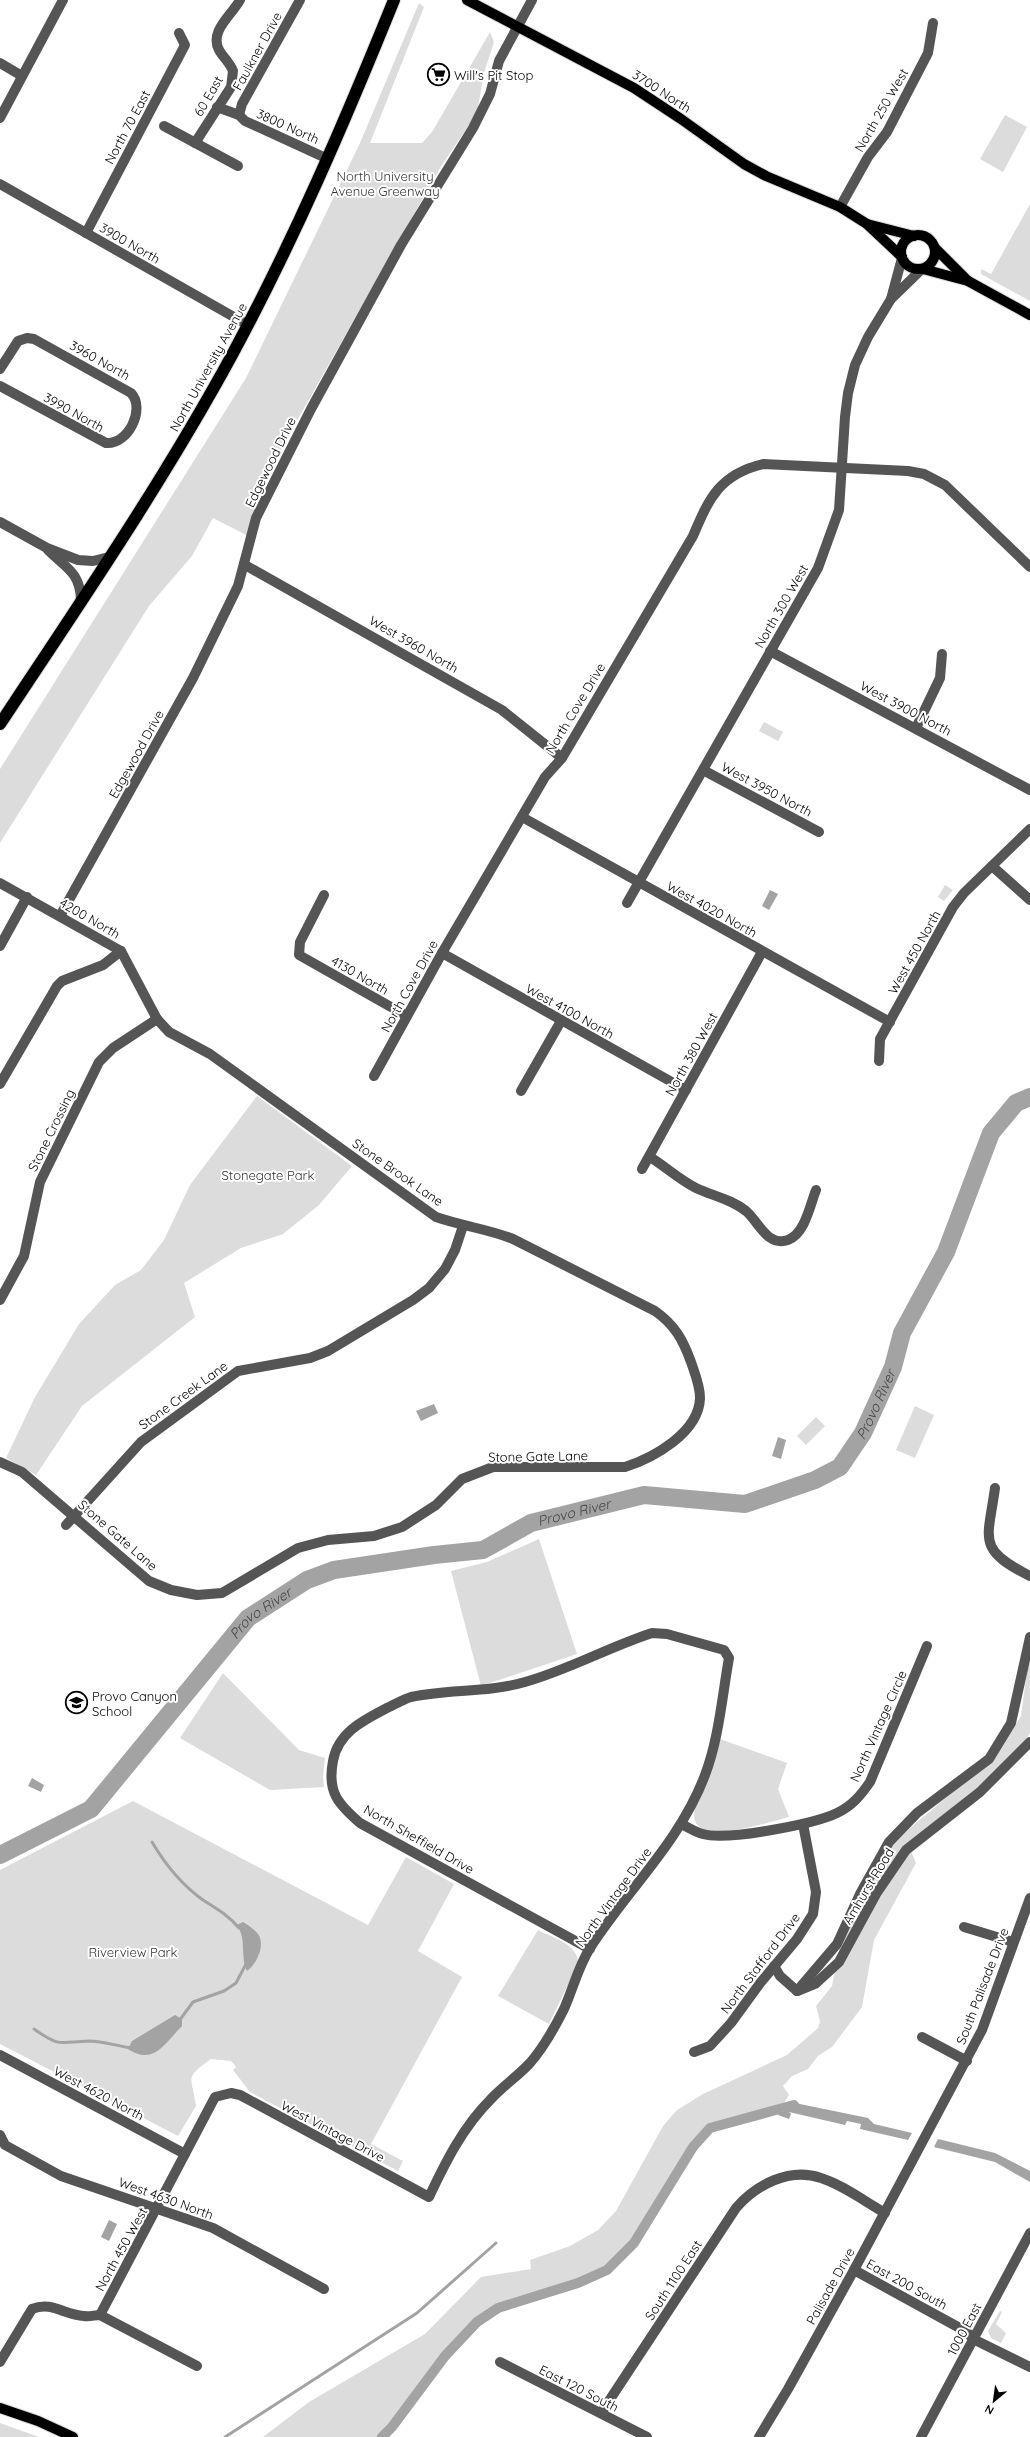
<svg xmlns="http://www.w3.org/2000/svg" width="1030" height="2437" viewBox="0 0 1030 2437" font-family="Quicksand,sans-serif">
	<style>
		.green { fill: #dcdcdc }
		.water { fill: #a3a3a3 }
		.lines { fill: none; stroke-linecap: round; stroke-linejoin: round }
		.stream { stroke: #a3a3a3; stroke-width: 3 }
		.canal { stroke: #a3a3a3; stroke-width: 10 }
		.river { stroke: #a3a3a3; stroke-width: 18 }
		.major-casing { stroke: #dbdbdb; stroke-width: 12 }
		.highway-casing { stroke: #dbdbdb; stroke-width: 14 }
		.minor { stroke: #555; stroke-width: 10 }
		.major { stroke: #000; stroke-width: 10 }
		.highway { stroke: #000; stroke-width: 12 }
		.labels { text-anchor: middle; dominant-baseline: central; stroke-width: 4; stroke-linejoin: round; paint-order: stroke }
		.street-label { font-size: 13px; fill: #000; stroke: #fff }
		.poi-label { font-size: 13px; fill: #000; stroke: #fff; text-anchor: start }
		.park-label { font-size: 13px; fill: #333; stroke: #fff }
		.water-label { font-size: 14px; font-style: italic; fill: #444; stroke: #fff }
	</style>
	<rect width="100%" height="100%" fill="#fff"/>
	<g class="green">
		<polygon points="419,3 424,7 370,143 422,143 432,132 490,32 494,42 484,73 477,113 440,168 290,433 263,483 248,536 213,518 192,556 149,606 0,843 0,769 246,378 360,143"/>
		<polygon points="1005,115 1027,127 1003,172 980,159"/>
		<polygon points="1030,204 1030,301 981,274 981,269 991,274"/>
		<polygon points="764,722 783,732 778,741 759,731"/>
		<polygon points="945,885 953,890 944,901 938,897"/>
		<polygon points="257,1096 352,1166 319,1205 283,1234 241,1248 184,1283 195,1317 82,1406 36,1475 6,1458 35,1397 79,1324 115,1285 141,1270 164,1240 190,1185"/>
		<polygon points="915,1406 934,1415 915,1458 896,1450"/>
		<polygon points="816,1417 825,1426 806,1445 797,1436"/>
		<polygon points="539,1539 577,1654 481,1686 451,1571 487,1562"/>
		<path d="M1030 1648V1733C1003 1779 950 1811 908 1844L916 1863 874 1940 862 2007 832 2047 818 2056 808 2069 792 2076 783 2086 789 2095 784 2103 718 2123 698 2137 632 2241 608 2265 588 2276 496 2306 467 2329 423 2381 391 2425 377 2437H263L309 2402 425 2334 481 2277 531 2269 530 2260 570 2246 598 2230 616 2211 663 2126 677 2110 703 2094 787 2055 818 2028 820 2021 816 2006 832 1986 841 1939 892 1843 995 1757 1021 1716Z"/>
		<polygon points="223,1673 299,1750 325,1758 323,1776 324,1787 270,1790 180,1738"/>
		<path d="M720 1739 787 1763 778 1789 789 1817C772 1821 697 1847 694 1817 693 1805 704 1789 708 1777 713 1765 716 1752 720 1739Z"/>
		<path d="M133 1801 368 1925 406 1857 454 1884 418 1951 462 1977 371 2144 403 2161 398 2171 250 2092 233 2070 236 2067 231 2061 211 2059C183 2079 192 2076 196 2106L178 2136 0 2044V1870Z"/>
		<path d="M538 1930C553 1938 579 1944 578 1964L549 2024 498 1996Z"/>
		<polygon points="1000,2311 1002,2312 996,2324 1006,2333 1001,2343 991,2338 988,2331"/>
		<polygon points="0,2423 39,2437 0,2437"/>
	</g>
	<g class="water">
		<polygon points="770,890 778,894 769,910 762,906"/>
		<polygon points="434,1404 438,1413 421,1421 416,1411"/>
		<polygon points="778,1437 786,1440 781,1459 772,1456"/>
		<polygon points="32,1778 44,1785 41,1792 28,1786"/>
		<path d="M243 1922C248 1925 254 1929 258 1934 266 1945 256 1965 247 1971 240 1957 247 1940 237 1925Z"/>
		<path d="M175 2015 182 2019V2026C165 2043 154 2066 128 2049L132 2041Z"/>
		<polygon points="784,2103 795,2103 868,2118 874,2124 912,2133 908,2140 860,2129 861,2124 847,2121 845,2125 789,2112 791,2114 789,2119 778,2115"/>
		<polygon points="938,2139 995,2153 1030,2171 1030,2182 995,2162 934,2147"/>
		<polygon points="109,2220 117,2224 109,2241 101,2237"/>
	</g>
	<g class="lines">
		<g class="stream">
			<path d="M152 1842C165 1864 182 1885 203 1900 217 1909 228 1915 239 1928"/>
			<polyline points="179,2021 193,2002 224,1991 236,1983 246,1964"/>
			<path d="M34 2029C61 2048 59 2042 89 2041 103 2041 117 2046 131 2048"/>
			<polyline points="225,2437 417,2313 496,2243"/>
		</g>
		<polyline class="canal" points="382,2437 392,2427 445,2356 477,2322 498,2308 578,2283 607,2270 634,2243 693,2147 710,2128 794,2105"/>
		<path class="river" id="s1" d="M0 1855 91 1809 248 1618 307 1580 334 1570 434 1555 483 1550 531 1523 644 1495 745 1504 815 1480 840 1467 863 1433 893 1367 902 1333 946 1252 991 1133 1016 1103 1030 1097"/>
		<defs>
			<g id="major">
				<polyline points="467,0 634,88 681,119 744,164 766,176 840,207 867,224 902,257"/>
				<polyline points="867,224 914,236"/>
				<circle cx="918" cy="252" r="17"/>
				<polyline points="935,248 968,281"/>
				<polyline points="923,269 968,281 1030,315"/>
				<polyline points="0,2408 38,2421 73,2437"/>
			</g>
			<path id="highway" d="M0 724C80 603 163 482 232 355 294 240 345 121 394 0"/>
		</defs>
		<use href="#major" class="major-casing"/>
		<use href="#highway" class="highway-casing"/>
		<g class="minor">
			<polyline points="0,63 22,76"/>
			<polyline points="217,107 239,115 245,121 328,159"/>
			<polyline points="239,115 242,104 300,0"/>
			<polyline points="0,118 63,0"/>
			<polyline points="164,126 238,166"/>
			<path d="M195 143 231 87 233 71C230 63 223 57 219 50 209 31 232 15 240 0"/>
			<polyline points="0,184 248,325"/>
			<polyline points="840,207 868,157 887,132 928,53 933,23"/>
			<polyline points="86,233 185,45 179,33"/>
			<polyline points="891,299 902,258"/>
			<path d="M0 369 18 341 27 338 34 339 131 393C146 409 128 445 106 443L0 386"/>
			<polyline points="0,522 47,548 78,560 93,561 109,557"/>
			<path d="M48 550C66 568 80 572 81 600"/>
			<polyline points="245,565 502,710 562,758"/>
			<polyline points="770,651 1030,790"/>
			<polyline points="916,728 940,678 942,654"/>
			<polyline points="703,770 819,832"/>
			<polyline points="522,817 890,1022"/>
			<polyline points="992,866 1030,900"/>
			<path d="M0 883 121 951 157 1019 169 1032 210 1054 436 1217C462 1226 488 1229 513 1239L655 1311C675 1325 683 1340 691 1362 695 1374 700 1385 700 1398 699 1433 653 1458 625 1467H493L462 1479 436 1505 402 1527 374 1536 328 1540 298 1548 222 1593 197 1595 171 1590 149 1581 22 1472 0 1462"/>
			<polyline points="324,895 300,942 299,955 407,1016"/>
			<polyline points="627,903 818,568 839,510 845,417 848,393 855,365 868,337 891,299 922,269"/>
			<polyline points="60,916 193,678 238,586 256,518 311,409 401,245 473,128 490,94 499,61 532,0"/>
			<polyline points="0,946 27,897"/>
			<polyline points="442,953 686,1090"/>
			<polyline points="879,1061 880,1039 953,907 964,893 1030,829"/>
			<path d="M374 1076 442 953 545 777 562 758 693 536C709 498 720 474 763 464L908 471 924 474 945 485 1030 567"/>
			<polyline points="0,1084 57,986 62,981 103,965 121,951"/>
			<polyline points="521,1091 561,1021"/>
			<path d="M650 1157C666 1167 680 1180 696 1188 713 1196 731 1199 746 1211 759 1222 767 1247 788 1240 805 1234 810 1205 816 1190"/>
			<polyline points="642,1169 762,952"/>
			<polyline points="0,1300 24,1256 40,1182 99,1062 113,1048 157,1019"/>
			<path d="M995 1488C988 1540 976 1549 1030 1576"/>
			<polyline points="66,1525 141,1442 238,1371 310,1358 328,1351 413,1300 429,1288 445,1269 455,1250 463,1226"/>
			<path d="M681 1824C688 1827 695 1832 703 1834 727 1841 814 1824 837 1813 852 1806 861 1795 870 1782L927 1646"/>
			<polyline points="964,1927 1013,1942"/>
			<polyline points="774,1966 780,1976 797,1991"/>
			<polyline points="797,1991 837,1944 860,1894 889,1842 917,1813 989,1759 1011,1723 1030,1637"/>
			<polyline points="798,1991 815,1984 839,1962 876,1894 906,1850 980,1792 1030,1742"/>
			<polyline points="922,2037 967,2061"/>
			<polyline points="694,2052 710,2046 731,2023 761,1982 797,1939 813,1914 816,1892 803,1824"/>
			<polyline points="0,2055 185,2154"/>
			<polyline points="0,2135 5,2145 61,2176 213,2228 324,2289"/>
			<polyline points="854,2270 967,2332 973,2339 1030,2367"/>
			<path d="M100 2315 215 2097 231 2093 240 2095 429 2197C446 2161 463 2127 491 2099 503 2086 518 2076 530 2063 543 2048 555 2027 564 2009 573 1989 578 1967 590 1948 627 1890 680 1842 705 1775 719 1738 722 1697 729 1658L724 1650 667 1634 652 1633C609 1647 568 1670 525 1682 487 1693 449 1689 411 1697 404 1699 396 1704 389 1707 364 1720 338 1732 333 1761 327 1792 338 1804 360 1823L590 1949"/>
			<path d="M0 2362 32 2309C52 2301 64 2315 84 2316 89 2317 95 2315 100 2315L197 2366"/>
			<polyline points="500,2362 647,2437"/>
			<path d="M601 2413 736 2208C756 2185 789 2167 821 2178 843 2185 864 2201 885 2213"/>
			<polyline points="759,2437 788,2389 854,2270 982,2030 1030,1898"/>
			<polyline points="921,2437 1030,2233"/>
		</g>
		<use href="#major" class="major"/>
		<use href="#highway" class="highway"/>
	</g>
	<defs>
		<symbol id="supermarket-ring" viewBox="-11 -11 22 22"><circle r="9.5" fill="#fff" stroke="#000" stroke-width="1.5"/><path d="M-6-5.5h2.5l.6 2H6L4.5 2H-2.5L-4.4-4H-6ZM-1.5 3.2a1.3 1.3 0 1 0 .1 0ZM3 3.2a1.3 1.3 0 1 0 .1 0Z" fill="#000"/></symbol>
		<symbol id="school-ring" viewBox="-11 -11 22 22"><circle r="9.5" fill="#fff" stroke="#000" stroke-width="1.5"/><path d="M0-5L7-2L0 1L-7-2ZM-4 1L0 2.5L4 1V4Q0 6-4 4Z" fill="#000"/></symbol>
	</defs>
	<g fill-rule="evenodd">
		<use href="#supermarket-ring" x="426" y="62" width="25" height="25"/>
		<use href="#school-ring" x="64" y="1690" width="25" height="25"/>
	</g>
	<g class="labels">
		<g class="street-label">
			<text transform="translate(257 51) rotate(-61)">Faulkner Drive</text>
			<text transform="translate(662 91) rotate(33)">3700 North</text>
			<text transform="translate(208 96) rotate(-60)">60 East</text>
			<text transform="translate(881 110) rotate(-60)">North 250 West</text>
			<text transform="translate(288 126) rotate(24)">3800 North</text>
			<text transform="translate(127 127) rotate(-62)">North 70 East</text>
			<text transform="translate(130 243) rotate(30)">3900 North</text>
			<text transform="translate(100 360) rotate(29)">3960 North</text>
			<text transform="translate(208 367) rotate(-61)">North University Avenue</text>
			<text transform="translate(74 412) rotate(29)">3990 North</text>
			<text transform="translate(270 462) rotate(-64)">Edgewood Drive</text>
			<text transform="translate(781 606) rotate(-60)">North 300 West</text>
			<text transform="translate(414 644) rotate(30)">West 3960 North</text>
			<text transform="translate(575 708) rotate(-59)">North Cove Drive</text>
			<text transform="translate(906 708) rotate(28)">West 3900 North</text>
			<text transform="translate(136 754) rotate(-61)">Edgewood Drive</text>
			<text transform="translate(767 789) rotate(28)">West 3950 North</text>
			<text transform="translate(712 909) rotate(29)">West 4020 North</text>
			<text transform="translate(90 918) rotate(30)">4200 North</text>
			<text transform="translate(914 952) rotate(-61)">West 450 North</text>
			<text transform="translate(360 975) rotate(30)">4130 North</text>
			<text transform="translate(409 986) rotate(-61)">North Cove Drive</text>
			<text transform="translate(570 1011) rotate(29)">West 4100 North</text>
			<text transform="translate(691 1054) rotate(-61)">North 380 West</text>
			<text transform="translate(51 1130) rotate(-64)">Stone Crossing</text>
			<text transform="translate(398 1172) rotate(35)">Stone Brook Lane</text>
			<text transform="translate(183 1395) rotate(-36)">Stone Creek Lane</text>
			<text transform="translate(538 1456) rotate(-1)">Stone Gate Lane</text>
			<text transform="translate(118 1535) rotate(41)">Stone Gate Lane</text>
			<text transform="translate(878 1726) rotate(-66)">North Vintage Circle</text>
			<text transform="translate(419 1839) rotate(30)">North Sheffield Drive</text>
			<text transform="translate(868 1886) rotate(-59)">Amhurst Road</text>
			<text transform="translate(613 1897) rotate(-54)">North Vintage Drive</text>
			<text transform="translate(760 1963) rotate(-53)">North Stafford Drive</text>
			<text transform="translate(982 1986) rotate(-69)">South Palisade Drive</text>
			<text transform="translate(99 2093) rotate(28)">West 4620 North</text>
			<text transform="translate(333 2131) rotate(28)">West Vintage Drive</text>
			<text transform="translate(166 2198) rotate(20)">West 4630 North</text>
			<text transform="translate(121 2249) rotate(-61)">North 450 West</text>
			<text transform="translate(673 2280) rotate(-57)">South 1100 East</text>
			<text transform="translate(907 2284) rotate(29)">East 200 South</text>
			<text transform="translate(830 2286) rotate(-61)">Palisade Drive</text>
			<text transform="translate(964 2329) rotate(-62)">1000 East</text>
			<text transform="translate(579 2388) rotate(27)">East 120 South</text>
		</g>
		<g class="poi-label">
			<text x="454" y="75">Will's Pit Stop</text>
			<text x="92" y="1696">Provo Canyon<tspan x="92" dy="15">School</tspan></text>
		</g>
		<g class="park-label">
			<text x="385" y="176">North University<tspan x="385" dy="15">Avenue Greenway</tspan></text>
			<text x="268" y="1175">Stonegate Park</text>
			<text x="133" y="1952">Riverview Park</text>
		</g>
		<g class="water-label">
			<text stroke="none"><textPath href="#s1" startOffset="1046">Provo River</textPath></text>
			<text stroke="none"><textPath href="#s1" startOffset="698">Provo River</textPath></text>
			<text stroke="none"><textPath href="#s1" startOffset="362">Provo River</textPath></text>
		</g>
	</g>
	<g transform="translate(994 2401) rotate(209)" stroke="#ffffff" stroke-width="3" paint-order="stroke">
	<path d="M0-3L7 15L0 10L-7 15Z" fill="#000000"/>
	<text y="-6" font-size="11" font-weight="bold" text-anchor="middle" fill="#000000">N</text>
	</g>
</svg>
